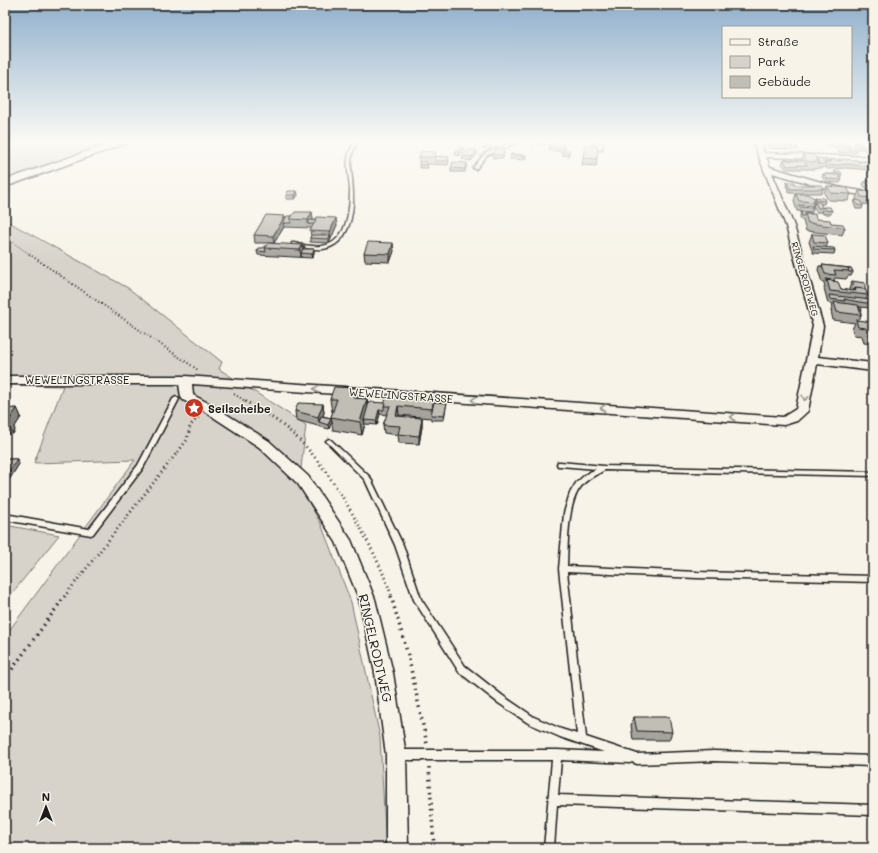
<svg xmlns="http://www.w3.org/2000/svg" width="878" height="853" viewBox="0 0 878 853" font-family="Mali,sans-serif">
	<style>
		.green { fill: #d7d3cb; stroke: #7a7874 }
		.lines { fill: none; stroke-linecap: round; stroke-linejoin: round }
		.lane-casing { stroke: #1c1c1c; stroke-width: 3 }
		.street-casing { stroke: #1c1c1c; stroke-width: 3 }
		.secondary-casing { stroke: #1c1c1c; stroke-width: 3 }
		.path-far3 { stroke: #1c1c1c; stroke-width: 1.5; stroke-dasharray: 0.5 2; stroke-linecap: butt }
		.path-far2 { stroke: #1c1c1c; stroke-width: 2; stroke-dasharray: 1 2.5; stroke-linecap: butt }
		.path-far1 { stroke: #1c1c1c; stroke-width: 3; stroke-dasharray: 1 3.5; stroke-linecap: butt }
		.path { stroke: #1c1c1c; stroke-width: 3.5; stroke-dasharray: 1.5 4.5; stroke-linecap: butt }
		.lane { fill: #f7f3e8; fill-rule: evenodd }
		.street { fill: #f7f3e8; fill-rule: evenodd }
		.secondary { fill: #f7f3e8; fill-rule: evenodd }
		.wall { fill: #a5a39c; stroke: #1c1c1c }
		.shaded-wall { fill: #86857f; stroke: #1c1c1c }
		.building { fill: #c0beb5; stroke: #1c1c1c }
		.oneway { stroke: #94928c }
		.labels { text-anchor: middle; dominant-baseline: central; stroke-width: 3; stroke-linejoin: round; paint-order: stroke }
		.far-street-label { font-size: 9px; fill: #1c1c1c; stroke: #f7f3e8 }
		.street-label { font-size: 11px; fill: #1c1c1c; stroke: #f7f3e8 }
		.poi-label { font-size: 11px; font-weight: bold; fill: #1c1c1c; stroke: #f7f3e8; text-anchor: start }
		.near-street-label { font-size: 13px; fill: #1c1c1c; stroke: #f7f3e8 }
	</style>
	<rect width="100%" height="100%" fill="#f7f3e8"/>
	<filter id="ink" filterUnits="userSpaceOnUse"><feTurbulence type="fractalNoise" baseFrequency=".025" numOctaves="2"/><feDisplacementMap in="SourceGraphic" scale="8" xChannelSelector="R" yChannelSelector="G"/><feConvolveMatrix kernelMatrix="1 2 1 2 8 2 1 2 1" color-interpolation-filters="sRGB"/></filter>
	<g filter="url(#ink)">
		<g class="green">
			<polygon points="5,142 119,142 5,181"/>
			<polygon points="5,220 128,288 222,362 219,369 306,425 299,485 321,524 351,602 380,737 386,848 5,848 5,636 135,460 34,463 63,386 5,385"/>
			<polygon points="5,525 59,535 5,602"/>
		</g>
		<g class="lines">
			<defs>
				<g id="lane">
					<path d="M355 142H358C346 159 353 174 353 193 354 214 349 245 323 249 313 250 302 247 292 245V243H294C303 245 313 247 322 246 347 243 350 210 350 190 349 172 343 158 355 142Z"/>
					<polygon points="514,142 519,142 487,155 476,169 473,168 485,153"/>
					<polygon points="532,142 535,142 533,144"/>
					<polygon points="176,397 179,399 143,468 93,534 91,535 5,520 5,514 89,529 138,465 173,399"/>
					<path d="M329 439 331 440 370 477 403 545 421 599 465 666 503 696 534 717 561 729 577 734 559 569 564 513 570 493 576 483 586 474 596 469 560 466H558L557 464 558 462H560L604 466 873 472V476L605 470C596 475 586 479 580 488 567 505 568 545 567 566L697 572 873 576V582L697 578 567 572 586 737 637 754 714 751 873 756V766L714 761 637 764 632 762 630 763 561 760 558 795 873 805V815L557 805 554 848H544L552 760H398L395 758 393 755 395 752 398 750H557L604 752 560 737 528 723 497 702 459 672 414 600 395 545 365 480 326 441 327 440Z"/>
				</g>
				<g id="street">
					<polygon points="595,142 603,142 602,150 596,150"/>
					<polygon points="753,142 760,142 764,153 873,157 873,161 766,157 770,167 838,187 873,193 873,197 837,191 772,173 794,226 823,326 818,357 873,363 873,371 817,364 808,411 797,421 784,425 192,384 193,395 212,405 269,441 308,476 351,540 375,599 393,673 406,755 408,848 386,848 386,755 375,673 359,599 336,542 298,484 259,447 204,411 183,400 181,397 179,384 5,384 5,376 185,376 783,417 796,409 813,326 786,226"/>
				</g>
				<polygon id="secondary" points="114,142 130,142 5,187 5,180"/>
			</defs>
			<use href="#lane" class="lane-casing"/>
			<use href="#street" class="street-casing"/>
			<use href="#secondary" class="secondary-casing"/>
			<polyline class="path-far3" points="5,237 31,255"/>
			<g class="path-far2">
				<polyline points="29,254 198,370"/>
				<polyline points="234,394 247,402"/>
			</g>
			<g class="path-far1">
				<path d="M245 401C262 411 279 421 293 434 314 453 330 477 345 501 363 532 380 562 392 597"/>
				<polyline points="64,597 187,440 190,426 199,416"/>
			</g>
			<g class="path">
				<polyline points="391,596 408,655 427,744"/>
				<polyline points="5,679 65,596"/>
				<polyline points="429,767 434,848"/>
			</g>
			<use href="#lane" class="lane"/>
			<use href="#street" class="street"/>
			<use href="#secondary" class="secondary"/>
		</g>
		<g class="wall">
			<polygon points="538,142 545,142 545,145 538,144"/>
			<polygon points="767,142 794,142 798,147 797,150 768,148 767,144"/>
			<polygon points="826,142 847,142 848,145 857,150 856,153 839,153 835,146 828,146"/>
			<polygon points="855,142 860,142 863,146 862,149 858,149 854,145"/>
			<polygon points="492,143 491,149 483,148 483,145"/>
			<polygon points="564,144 563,149 569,153 569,156 562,155 562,152 549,150 549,147"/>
			<polygon points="871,144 873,145 873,154 868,154 863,149 865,146 870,146"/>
			<polygon points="585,145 598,146 596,166 582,165"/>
			<polygon points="463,148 463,151 459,156 455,155 455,152"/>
			<polygon points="477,151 477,154 471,161 462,159 462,156"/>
			<polygon points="504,152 503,158 493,158 493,154"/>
			<polygon points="511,154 526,155 526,158 525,160 510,159"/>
			<polygon points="804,154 816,158 825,164 825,162 829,162 830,159 839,161 839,159 858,162 872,167 871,170 847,168 827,169 825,166 824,168 817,168 816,169 786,169 782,164 784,160 802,161"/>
			<polygon points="436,156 449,160 448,165 427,164 428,168 420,168 419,165 419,157"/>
			<polygon points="467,163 465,172 451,172 451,168"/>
			<polygon points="835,171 842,174 840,178 842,180 840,183 826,182 822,177 823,174 834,174"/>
			<polygon points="865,181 873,181 873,190 868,190 863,185"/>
			<polygon points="787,182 795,185 823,189 822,193 789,193 786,185"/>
			<polygon points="827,186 851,194 848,201 828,200 824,193"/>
			<polygon points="297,191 298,195 295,199 286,199 286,195"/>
			<polygon points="859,191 873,192 873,205 863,204 863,206 862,209 856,209 854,204 855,200 857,200 856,198"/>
			<polygon points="796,194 815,198 815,197 825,201 824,204 820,204 822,208 823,207 832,211 831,214 823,214 822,210 821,212 816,212 813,206 815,202 813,206 812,206 813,208 812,212 797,211 794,201"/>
			<polygon points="312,212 313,220 337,225 329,243 310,242 310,238 311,236 310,231 312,228 284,227 274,243 255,243 254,235 285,216 285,219 292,216"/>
			<polygon points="801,212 816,219 831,223 845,228 842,235 806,231 803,221 803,220 801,220 800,216"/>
			<polygon points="812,234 828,243 826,247 835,250 834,254 813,253 809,242"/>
			<polygon points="302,245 303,246 305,246 305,249 314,249 314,253 312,258 258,255 257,251 263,248"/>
			<polygon points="394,251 390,262 365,261 364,253"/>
			<polygon points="822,265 851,268 853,272 851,276 848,276 846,279 835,278 834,280 841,289 850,291 849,289 852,281 865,289 868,295 866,299 873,304 871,308 859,307 862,310 861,312 861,315 859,321 873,322 873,344 864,343 862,336 854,335 852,329 855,323 833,320 831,311 833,304 828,303 824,288 825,286 824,284 824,282 822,282 818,270 819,266 822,266"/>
			<polygon points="357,388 358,398 367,399 368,408 385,403 434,397 434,402 447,403 446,407 444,420 431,420 431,418 399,415 399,417 422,418 422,427 419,444 399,443 398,435 384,433 383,425 387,415 380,414 377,425 365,424 362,435 333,430 331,417 333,412 332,412 330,399"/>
			<polygon points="323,404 324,413 323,416 331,418 332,422 329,429 296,420 295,411"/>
			<polygon points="17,408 21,417 14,428 15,430 13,434 5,434 5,409"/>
			<polygon points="5,459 17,459 19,464 9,480 5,480"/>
			<polygon points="634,717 672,732 669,740 633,740 631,725"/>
		</g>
		<g class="shaded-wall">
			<polygon points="463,148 463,151 459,156 459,152"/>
			<polygon points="477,151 477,154 471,161 471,157"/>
			<polygon points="297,191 298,195 295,199 295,195"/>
			<polygon points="816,199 813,206 812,206 814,202 813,200"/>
			<polygon points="312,212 313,220 311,224 308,224 308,220"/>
			<polygon points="285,216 286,223 283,223 284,227 274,243 273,236"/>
			<polygon points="336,218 337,225 331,239 330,232"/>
			<polygon points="330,235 331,239 329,243 329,239"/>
			<polygon points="393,243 394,251 390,262 390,254"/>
			<polygon points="302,245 304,253 301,253 301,257 300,250"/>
			<polygon points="314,249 314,253 312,258 312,254"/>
			<polygon points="357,388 358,402 354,398"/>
			<polygon points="367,399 368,412 364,420 365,424 362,435 360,422"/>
			<polygon points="323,404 324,413 321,422 319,422 318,417"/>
			<polygon points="398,406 399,415 397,425 396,416"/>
			<polygon points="17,408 21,417 14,428 15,430 13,434 8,425 8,422"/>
			<polygon points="379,410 380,414 377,425 376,421"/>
			<polygon points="331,418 332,422 329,429 328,425"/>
			<polygon points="422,418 422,427 419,444 419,436"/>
			<polygon points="17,459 19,464 9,480 6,476"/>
		</g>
		<g class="building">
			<polygon points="484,142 486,142 492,143 491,146 483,145"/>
			<polygon points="768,142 794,142 798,147 769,144"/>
			<polygon points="839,142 847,142 850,146 842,146"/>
			<polygon points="856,142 860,142 863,146 859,146"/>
			<polygon points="550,143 564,144 563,148 549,147"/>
			<polygon points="871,144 873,145 873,151 869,150 865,146 873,146"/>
			<polygon points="585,145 598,146 597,159 583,158"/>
			<polygon points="848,145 853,146 857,150 849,150 850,146"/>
			<polygon points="459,148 463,148 459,152 455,152"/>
			<polygon points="504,148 503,155 493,154 495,150"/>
			<polygon points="563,149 570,150 569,153 562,152"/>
			<polygon points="468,150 477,151 471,157 462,156"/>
			<polygon points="421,151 436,152 434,157 419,157"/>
			<polygon points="511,154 526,155 525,157 510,155"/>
			<polygon points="804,154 813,155 819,162 808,162 803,156 805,156"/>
			<polygon points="435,156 449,157 448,161 434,161"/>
			<polygon points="816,158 821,158 825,164 818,164 819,162"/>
			<polygon points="830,159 841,161 839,159 857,160 858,162 867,161 872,167 848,164 828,166 825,162 832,162"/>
			<polygon points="784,160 804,161 807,165 787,166"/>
			<polygon points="426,161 428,164 420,165 419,162"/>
			<polygon points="453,162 467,163 465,169 451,168"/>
			<polygon points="835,171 840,171 842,174 837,174"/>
			<polygon points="823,174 838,175 842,180 827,179"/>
			<polygon points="865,181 873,181 873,186 869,186"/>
			<polygon points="787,182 794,182 795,185 821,185 823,189 790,189"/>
			<polygon points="827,186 847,188 851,194 831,193"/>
			<polygon points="288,191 297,191 295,195 286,195"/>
			<polygon points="859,191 873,192 873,198 861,197"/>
			<polygon points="796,194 807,194 816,199 813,200 814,202 799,201"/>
			<polygon points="815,197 824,198 825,201 817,200"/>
			<polygon points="855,200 861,201 863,206 857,205"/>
			<polygon points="815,202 820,202 822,208 818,208"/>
			<polygon points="798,205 812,206 813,208 799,207"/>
			<polygon points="823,207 830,207 832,211 825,210"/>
			<polygon points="295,212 312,212 308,220 290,219"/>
			<polygon points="801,212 812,213 812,214 805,214 804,216 802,216"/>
			<polygon points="805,214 815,214 816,219 830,220 831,223 843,224 845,228 808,223"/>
			<polygon points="266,215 285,216 273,236 254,235"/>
			<polygon points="287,216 292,216 290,219 291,223 283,223"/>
			<polygon points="317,217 336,218 330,232 310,231"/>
			<polygon points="310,220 316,221 314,224 308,224"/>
			<polygon points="812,234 825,235 828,243 814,242"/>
			<polygon points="311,235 330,235 329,239 310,238"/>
			<polygon points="368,242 393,243 390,254 364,253"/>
			<polygon points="268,243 302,245 300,250 265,248"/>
			<polygon points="264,246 266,246 265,248 266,252 257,251 259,248 263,248"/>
			<polygon points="303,246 305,246 303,249 314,249 312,254 301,253 303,249"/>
			<polygon points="813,246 834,248 835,250 814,249"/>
			<polygon points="822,265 848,268 850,271 834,270 836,275 825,274"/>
			<polygon points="848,268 851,268 853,272 849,272"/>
			<polygon points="826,279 835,281 827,280 826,282"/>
			<polygon points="827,280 838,282 841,289 853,291 852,290 856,291 855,288 865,289 868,295 830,291"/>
			<polygon points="852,281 865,283 865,289 855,288 854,290 853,290 851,285 854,285"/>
			<polygon points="829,295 871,300 873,304 859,302 844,299 845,301 830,299"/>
			<polygon points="834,302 858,305 861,315 837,312"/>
			<polygon points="859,307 861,307 862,310 860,310"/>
			<polygon points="856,320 873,322 873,335 868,334 866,328 858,327"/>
			<polygon points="334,387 357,388 354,398 367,399 360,422 331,417 337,399 330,399"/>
			<polygon points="387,394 434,397 432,409 398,406 396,416 422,418 419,436 398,434 400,426 383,425 390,406 384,406"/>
			<polygon points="369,402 385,403 384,406 384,410 379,410 376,421 364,420"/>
			<polygon points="434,402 447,403 444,416 431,415"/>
			<polygon points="298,403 323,404 318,417 295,411"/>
			<polygon points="17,408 8,422 10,422 8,425 5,425 5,409"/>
			<polygon points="321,416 331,418 328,425 319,422"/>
			<polygon points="5,459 17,459 6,476 5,476"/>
			<polygon points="634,717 669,717 672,732 637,731"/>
		</g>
		<defs><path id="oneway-chevron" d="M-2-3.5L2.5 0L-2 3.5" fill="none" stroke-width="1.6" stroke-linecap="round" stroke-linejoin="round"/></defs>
		<g class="oneway">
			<use href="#oneway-chevron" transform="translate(316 389) rotate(-176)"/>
			<use href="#oneway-chevron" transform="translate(805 398) rotate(102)"/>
			<use href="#oneway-chevron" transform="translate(474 400) rotate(-176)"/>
			<use href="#oneway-chevron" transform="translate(603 408) rotate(-176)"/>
			<use href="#oneway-chevron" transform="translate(733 417) rotate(-176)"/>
		</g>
	</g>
	<linearGradient id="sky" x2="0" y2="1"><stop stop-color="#90b0cc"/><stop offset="0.54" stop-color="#fbfaf5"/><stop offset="1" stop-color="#fbfaf5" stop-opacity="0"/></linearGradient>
	<rect width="878" height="262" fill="url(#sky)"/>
	<defs>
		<symbol id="sight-disc" viewBox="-11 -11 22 22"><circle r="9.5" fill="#c8321e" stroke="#f7f3e8"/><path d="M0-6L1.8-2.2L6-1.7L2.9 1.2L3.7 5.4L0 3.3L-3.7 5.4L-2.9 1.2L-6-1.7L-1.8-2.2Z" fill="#fff"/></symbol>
	</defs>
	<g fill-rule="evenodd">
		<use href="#sight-disc" x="183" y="397" width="22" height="22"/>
	</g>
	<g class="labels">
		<g class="far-street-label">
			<text transform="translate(805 279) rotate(74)">RINGELRODTWEG</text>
		</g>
		<g class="street-label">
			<text x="77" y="379">WEWELINGSTRASSE</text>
			<text transform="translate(401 395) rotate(4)">WEWELINGSTRASSE</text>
		</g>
		<g class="poi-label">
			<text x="208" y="408">Seilscheibe</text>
		</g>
		<g class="near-street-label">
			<text transform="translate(376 648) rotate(77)">RINGELRODTWEG</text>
		</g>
	</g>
	<rect width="878" height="853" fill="none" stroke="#f7f3e8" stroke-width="20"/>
	<rect x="10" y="10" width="858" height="833" fill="none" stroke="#1c1c1c" stroke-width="1.5" filter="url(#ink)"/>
	<rect x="722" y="26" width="130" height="72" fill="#f7f3e8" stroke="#9f9d96"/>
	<rect x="730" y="39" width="20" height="6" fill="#f7f3e8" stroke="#9f9d96"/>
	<text x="758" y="46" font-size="12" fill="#1c1c1c">Straße</text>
	<rect x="730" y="56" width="20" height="12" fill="#d7d3cb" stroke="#9f9d96"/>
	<text x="758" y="66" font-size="12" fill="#1c1c1c">Park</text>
	<rect x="730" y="76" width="20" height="12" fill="#c0beb5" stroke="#9f9d96"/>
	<text x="758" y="86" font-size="12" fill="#1c1c1c">Gebäude</text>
	<g transform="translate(46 807)" stroke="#f7f3e8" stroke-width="3" paint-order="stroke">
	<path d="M0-3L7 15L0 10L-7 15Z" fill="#1c1c1c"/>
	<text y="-6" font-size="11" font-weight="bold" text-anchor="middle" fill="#1c1c1c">N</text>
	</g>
</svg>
